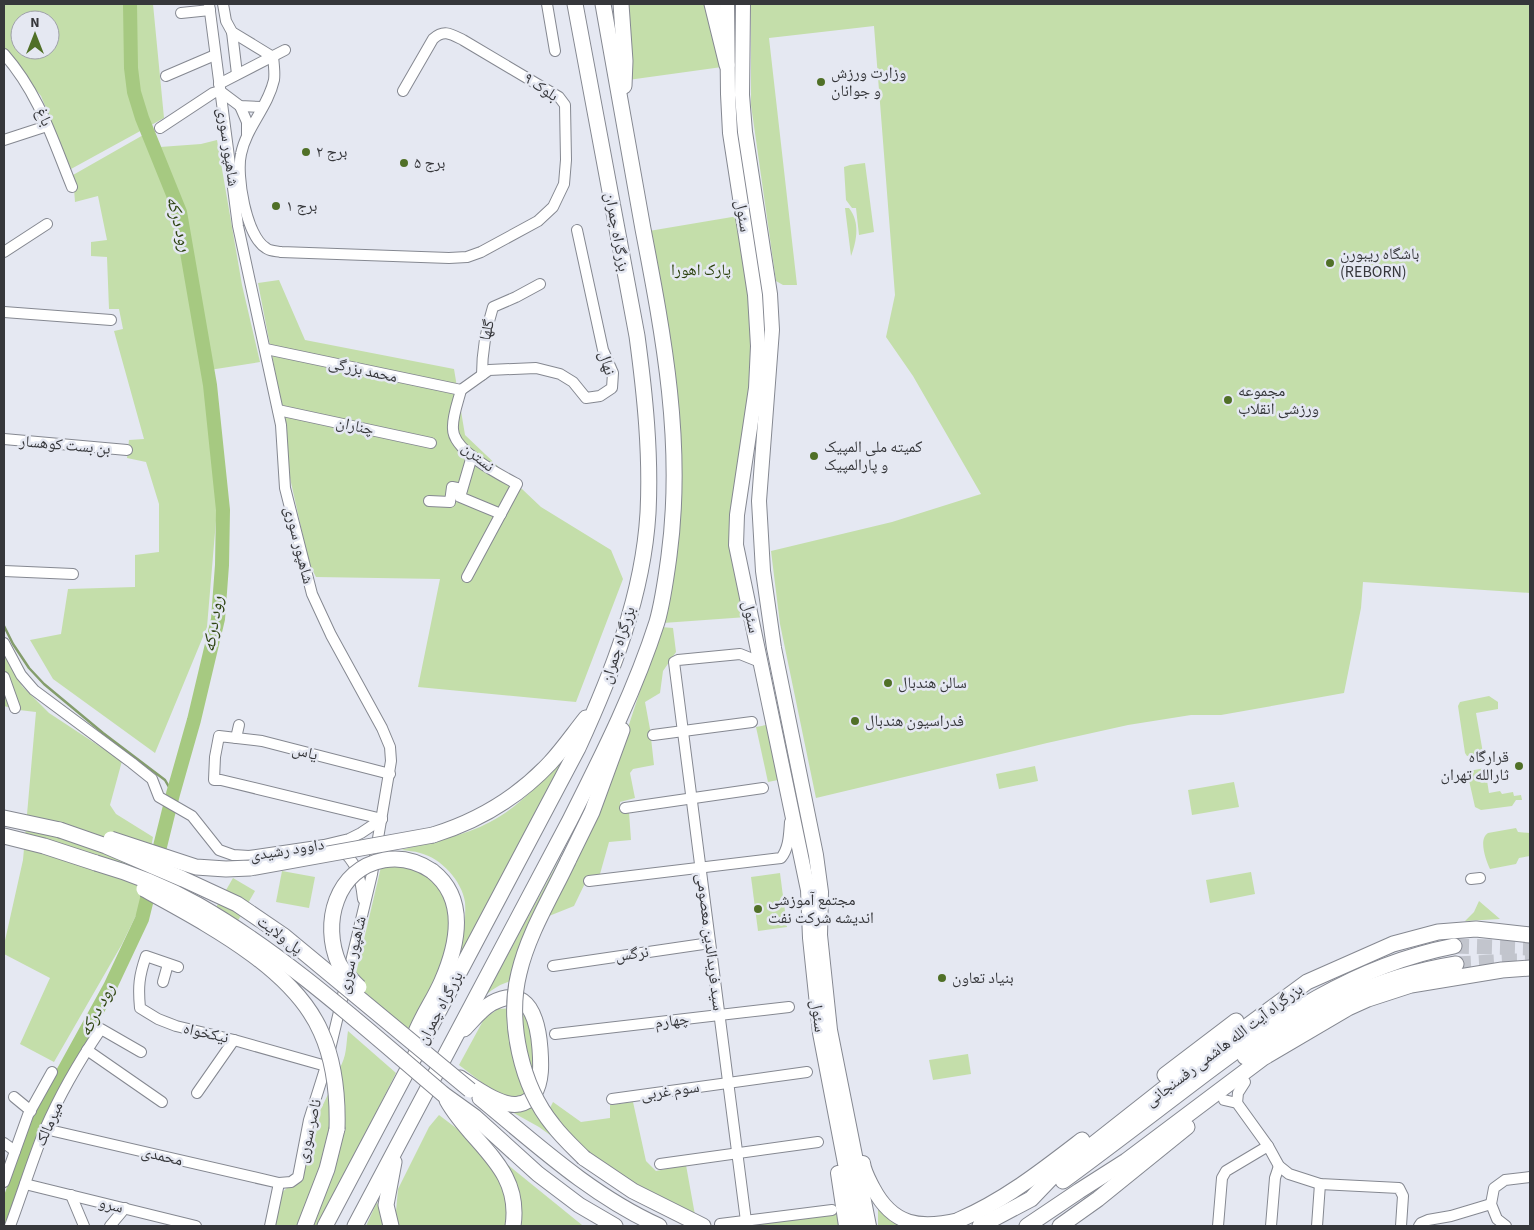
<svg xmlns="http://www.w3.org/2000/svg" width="1534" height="1230" viewBox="0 0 1534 1230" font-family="'Source Sans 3','Noto Naskh Arabic',sans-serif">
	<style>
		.green { fill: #c4deaa; fill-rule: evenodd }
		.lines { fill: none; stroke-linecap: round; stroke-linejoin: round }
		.stream { stroke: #849d6c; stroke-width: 2.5 }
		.river { stroke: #a6c981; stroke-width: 14 }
		.highway-tunnel { stroke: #c2c5cd; stroke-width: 15; stroke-dasharray: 15 8; stroke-linecap: butt }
		.minor-casing { stroke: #858891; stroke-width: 12 }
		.major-casing { stroke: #858891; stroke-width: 16 }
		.highway-casing { stroke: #858891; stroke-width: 17 }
		.minor { stroke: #fff; stroke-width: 10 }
		.major { stroke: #fff; stroke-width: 14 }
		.highway { stroke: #fff; stroke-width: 15 }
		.highway-bridge-casing { stroke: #858891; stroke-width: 17; stroke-linecap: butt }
		.highway-bridge { stroke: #fff; stroke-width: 15 }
		.poi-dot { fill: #507027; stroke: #e5e8f2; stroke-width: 2 }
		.labels { text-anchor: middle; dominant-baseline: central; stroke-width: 5; stroke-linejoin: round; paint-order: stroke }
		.poi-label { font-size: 16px; fill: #36373b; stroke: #e5e8f2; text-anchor: start }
		.street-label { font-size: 16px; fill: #36373b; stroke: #e5e8f2 }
		.park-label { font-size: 16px; fill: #2c420e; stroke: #e5e8f2 }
		.water-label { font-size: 18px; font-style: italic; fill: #304613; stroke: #e5e8f2 }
	</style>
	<rect width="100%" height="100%" fill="#e5e8f2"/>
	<g class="green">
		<path d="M4 4H153L164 118 71 169 41 96 4 51ZM20 20H50V50H20Z"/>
		<polygon points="624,4 708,4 722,67 628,80"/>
		<polygon points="751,4 1530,4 1530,593 1363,582 1361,608 1344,693 1221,715 1191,715 1128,725 1047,743 816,798 780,624 771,551 892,522 981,494 913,376 886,337 895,295 874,26 769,38 797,285 783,285 776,281 751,105"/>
		<polygon points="152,130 160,147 201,144 217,140 242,285 260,362 203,371 218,497 207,627 155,753 53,679 30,640 61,634 68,589 135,587 135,555 159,552 159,504 146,462 127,458 129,440 144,439 114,331 123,329 119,309 109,309 107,257 91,256 91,242 107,240 98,196 75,202 73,175"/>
		<polygon points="865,163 874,232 859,235 856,208 852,208 846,200 844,167 850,165"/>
		<path d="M845 208H849C860 222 857 240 851 256Z"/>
		<polygon points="738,216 752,318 750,395 731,526 747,617 663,623 680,503 649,231"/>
		<polygon points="279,280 305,340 454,369 465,435 541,507 611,550 623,579 576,702 418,687 440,579 316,577 309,563 290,478 279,392 258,283"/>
		<polygon points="661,627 673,628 676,652 663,671 660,693 645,702 650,729 654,765 633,769 630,773 635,798 620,802 621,810 629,812 631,840 609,842 600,874 588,877 574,906 544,918 618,758"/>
		<polygon points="4,655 22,686 49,713 122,761 110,805 116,814 153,837 140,907 122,944 54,1062 20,1044 50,978 4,954 4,945 23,860 36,712 19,710 4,706"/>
		<polygon points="1489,696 1498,702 1498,709 1476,713 1483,753 1467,756 1465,753 1458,706 1460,702"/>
		<polygon points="766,725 778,780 768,782 756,727"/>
		<path d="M571 749 452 970C455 963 460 956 461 949 464 937 466 914 465 902 462 881 441 858 420 853 414 851 408 851 401 850 430 842 464 836 490 822 520 807 549 774 571 749Z"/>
		<polygon points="1035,766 1038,781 999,789 996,774"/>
		<polygon points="1485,768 1489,793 1500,791 1502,794 1513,792 1514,796 1521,795 1522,800 1516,800 1512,806 1481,810 1475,807 1468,776 1469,771"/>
		<polygon points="1234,782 1239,807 1192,815 1188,790"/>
		<path d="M597 790 511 981C501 984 494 988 486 995Z"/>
		<path d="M1516 828 1518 832 1530 833V856L1519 858 1516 864 1490 869C1486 861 1478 839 1488 833Z"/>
		<polygon points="397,866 415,868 434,880 447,899 454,942 412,1035 353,986 381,867"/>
		<polygon points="282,871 315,877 309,908 276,902"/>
		<polygon points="1251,872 1255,894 1210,903 1206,880"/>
		<polygon points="780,873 787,927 758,931 751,877"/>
		<polygon points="233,878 255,891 236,924 214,911"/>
		<polygon points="1479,901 1500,919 1465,921 1474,912"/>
		<polygon points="512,1008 531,1020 536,1079 522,1099 502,1098 459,1065 484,1019 498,1009"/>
		<path d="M348 1031 396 1073 319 1226H309L325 1186 339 1069C347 1057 346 1044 348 1031Z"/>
		<polygon points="968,1054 971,1074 933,1080 929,1060"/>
		<polygon points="332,1086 333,1132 301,1226 272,1226 280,1194 287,1188 295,1184 302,1175 320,1111"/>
		<polygon points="532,1101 575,1153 539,1127 512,1112 519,1110"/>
		<path d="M553 1102 581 1122 610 1118V1105L633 1102 646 1161 656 1171 686 1165 695 1215C654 1195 613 1176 579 1145 568 1135 559 1120 550 1108Z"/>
		<polygon points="439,1115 464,1134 492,1160 508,1191 509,1226 396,1226 395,1223 398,1189 429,1127"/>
		<polygon points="503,1161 582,1225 515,1226"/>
		<polygon points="377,1202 385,1226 366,1226"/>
		<polygon points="878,1204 908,1226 878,1226"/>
		<polygon points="834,1213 840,1218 841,1226 742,1226"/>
	</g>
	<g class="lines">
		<polyline class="stream" points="4,626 13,644 29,668 44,684 103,733 165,780 173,794"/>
		<polyline class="river" points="4,1217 39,1116 110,987 142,919 173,794 194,720 218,619 222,565 223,510 210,385 180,212 142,118 134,92 131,68 130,4"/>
		<g class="highway-tunnel">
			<polyline points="1454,946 1530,948"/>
			<polyline points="1456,964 1511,961 1530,961"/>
		</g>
		<defs>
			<g id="minor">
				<polyline points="223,4 226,21 232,32 273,57"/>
				<polyline points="547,4 555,51"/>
				<polyline points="181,13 210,10"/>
				<polyline points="232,32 237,74"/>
				<path d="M4 54C39 94 52 138 72 187"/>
				<path d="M273 57C274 65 275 73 274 80 268 107 246 128 241 154 236 175 246 236 266 248 269 251 276 251 281 252L449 258 467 257 481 252 538 221 553 207 564 184 566 160 565 105 559 97 463 40C451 34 444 29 433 39L403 91"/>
				<polyline points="166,76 215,55"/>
				<polyline points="219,84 285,50"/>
				<polyline points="240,106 247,122 247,134"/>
				<polyline points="160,128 213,93 220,91 240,106 262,107"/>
				<polyline points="4,140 47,126"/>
				<polyline points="4,252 47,224"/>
				<polyline points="4,312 111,320"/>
				<polyline points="266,349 461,390"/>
				<path d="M482 375C482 351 486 329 493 307L516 297 540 284"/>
				<polyline points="461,390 489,370 536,368 560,374 573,382 586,398 600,396 612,388 613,373 603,350 577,230"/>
				<path d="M461 390C458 402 452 417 453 429 453 451 500 475 517 484L467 577"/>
				<polyline points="278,410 431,443"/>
				<polyline points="4,439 127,450"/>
				<polyline points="472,456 460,497 501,514"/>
				<polyline points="429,501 450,502 452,487 462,489"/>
				<polyline points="4,571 73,574"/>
				<polyline points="4,643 21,675 34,690 132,763 152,779 159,797 192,816 219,850 233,855 249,856 324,845 349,839 361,833 382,819"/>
				<polyline points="4,677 15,708"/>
				<polyline points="653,735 752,722"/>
				<polyline points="236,738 239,725"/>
				<polyline points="625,808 763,788"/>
				<polyline points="382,819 221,780 214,780 215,757 219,736 262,741 390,774"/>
				<path d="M339 849C357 860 361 880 363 899"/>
				<polyline points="1471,879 1480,878"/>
				<path d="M589 881 781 858C789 848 789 835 790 822"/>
				<polyline points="553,966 710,943"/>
				<path d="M178 967 146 956C139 976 138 987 140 1008L158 1019 176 1026 234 1040 326 1066"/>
				<polyline points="163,982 168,964"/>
				<polyline points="555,1034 789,1007"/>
				<polyline points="87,1050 162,1102"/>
				<polyline points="197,1093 234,1040"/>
				<polyline points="14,1097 31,1111"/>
				<polyline points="612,1099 807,1072"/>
				<polyline points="1224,1100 1237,1103 1268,1146 1279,1166 1289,1174 1320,1184 1399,1188 1403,1196 1401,1226"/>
				<polyline points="1237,1103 1238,1093 1245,1082"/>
				<polyline points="45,1129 279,1183 291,1182 298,1177 309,1120 326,1066 372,874 391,761 390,747 382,728 331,635 312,594 285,488 281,425 238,226 209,4"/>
				<polyline points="4,1143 15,1151"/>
				<polyline points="660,1164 818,1142"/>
				<polyline points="4,1182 28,1115 52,1072"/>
				<polyline points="25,1184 196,1226"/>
				<polyline points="71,1195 84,1226"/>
				<polyline points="746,1221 674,662 678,660 740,654 760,662"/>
				<polyline points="720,1224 832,1210"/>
				<path d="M10 1226C22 1194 32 1161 45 1129 60 1094 80 1060 101 1029L141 1052"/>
				<polyline points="110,1226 125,1208"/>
				<polyline points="270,1226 279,1183"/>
				<polyline points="1218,1226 1222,1178 1226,1171 1268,1146"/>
				<polyline points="1271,1226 1275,1178 1279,1166"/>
				<polyline points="1317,1226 1320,1184"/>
				<polyline points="1419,1226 1421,1223 1428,1220 1451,1216 1491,1204"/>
				<polyline points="1506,1226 1497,1219 1491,1204 1494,1188 1505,1180 1530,1177"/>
			</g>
			<g id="major">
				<polyline points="727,4 728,94 730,133 755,295 758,346 756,388 737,515 736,545 808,890 810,938 820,1033 857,1226"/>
				<polyline points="743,4 742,95 745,132 770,294 772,330 759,501 763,571 774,648 816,855 821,892 820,935 830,1030 869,1226"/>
				<path d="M863 1163C864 1172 869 1180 873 1188 893 1226 920 1229 959 1220"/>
				<polyline points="838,1173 846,1226"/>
			</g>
			<g id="highway">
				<polyline points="621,4 625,61 624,86"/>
				<polyline points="712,4 727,65"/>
				<polyline points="4,818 60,830"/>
				<path d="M433 835C478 821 518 797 550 763 563 749 574 733 586 718"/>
				<polyline points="4,836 44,846 96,863"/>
				<polyline points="568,861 592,812 622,730"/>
				<path d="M414 1037C421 1017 434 1000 442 981 458 944 468 899 432 871"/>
				<path d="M1245 1057C1312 1010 1375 977 1456 964"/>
				<polyline points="1165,1075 1236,1021"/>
				<path d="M460 1078C474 1087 502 1108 519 1104 525 1103 531 1099 534 1094 542 1081 541 1063 540 1049 538 1021 529 983 492 1003 481 1009 472 1021 464 1029"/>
				<polyline points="443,1094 475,1117 538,1174 579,1205 615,1226"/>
				<path d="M480 1098C536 1144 592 1196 659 1226"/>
				<path d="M447 1100C472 1145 522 1167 513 1226"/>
				<polyline points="584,1158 633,1191 703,1226"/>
				<path d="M1063 1181C1108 1148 1152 1114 1197 1080 1278 1019 1352 966 1454 946"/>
				<path d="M959 1220C1005 1200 1043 1170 1082 1140"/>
				<polyline points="305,1226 327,1169 337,1129"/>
				<path d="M325 1226 578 748C612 674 643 596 648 513 651 454 645 395 637 336L575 4"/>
				<path d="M355 1226 570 820C602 756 635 691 657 622 663 601 666 578 669 556 684 444 664 338 643 229 629 154 616 79 603 4"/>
				<polyline points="391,1226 386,1205 394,1162"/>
				<polyline points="980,1226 1031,1199 1053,1176 1185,1072 1307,982 1393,944 1438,932 1476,929 1530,935"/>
				<polyline points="1027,1226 1079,1191 1126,1161 1263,1058 1348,1008 1368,999 1411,985 1502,970 1530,968"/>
				<polyline points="1060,1226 1098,1199 1187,1127"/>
			</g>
		</defs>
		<use href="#minor" class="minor-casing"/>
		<use href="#major" class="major-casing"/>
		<use href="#highway" class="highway-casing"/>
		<use href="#minor" class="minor"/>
		<use href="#major" class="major"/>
		<use href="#highway" class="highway"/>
		<defs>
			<g id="highway-bridge">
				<polyline points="60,830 106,846 183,879 237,904 284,936 470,1090"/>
				<polyline points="111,839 196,867 226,869 250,868 433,835"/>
				<path d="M568 861C551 897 528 934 519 973 507 1021 521 1086 553 1125 562 1137 573 1147 584 1158"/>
				<path d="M96 863C131 873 166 887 198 905 287 956 365 1028 443 1094"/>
				<path d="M144 889C203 922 293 967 321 1032 335 1063 338 1096 337 1129"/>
				<path d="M359 987C352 980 344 973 339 964 321 923 336 869 384 860 401 857 417 861 432 871"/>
			</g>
		</defs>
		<use href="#highway-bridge" class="highway-bridge-casing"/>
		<use href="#highway-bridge" class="highway-bridge"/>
	</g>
	<g class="poi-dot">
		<circle cx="821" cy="82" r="5"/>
		<circle cx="306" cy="152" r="5"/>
		<circle cx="404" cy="163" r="5"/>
		<circle cx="276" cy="206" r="5"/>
		<circle cx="1330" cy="263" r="5"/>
		<circle cx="1228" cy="400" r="5"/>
		<circle cx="814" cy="456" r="5"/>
		<circle cx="888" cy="683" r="5"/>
		<circle cx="855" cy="721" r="5"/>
		<circle cx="1519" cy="766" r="5"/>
		<circle cx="758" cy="909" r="5"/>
		<circle cx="942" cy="978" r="5"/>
	</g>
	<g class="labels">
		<g class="poi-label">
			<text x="831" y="73">وزارت ورزش<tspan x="831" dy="18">و جوانان</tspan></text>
			<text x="316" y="152">برج ۲</text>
			<text x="414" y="163">برج ۵</text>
			<text x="286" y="206">برج ۱</text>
			<text x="1340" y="254">باشگاه ریبورن<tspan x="1340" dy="18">(REBORN)</tspan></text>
			<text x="1238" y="391">مجموعه<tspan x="1238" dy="18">ورزشی انقلاب</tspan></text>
			<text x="824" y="447">کمیته ملی المپیک<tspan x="824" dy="18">و پارالمپیک</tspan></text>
			<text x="898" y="683">سالن هندبال</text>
			<text x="865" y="721">فدراسیون هندبال</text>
			<text x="1509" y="757" text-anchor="end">قرارگاه<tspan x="1509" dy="18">ثارالله تهران</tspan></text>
			<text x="768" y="900">مجتمع آموزشی<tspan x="768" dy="18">اندیشه شرکت نفت</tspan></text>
			<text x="952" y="978">بنیاد تعاون</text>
		</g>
		<g class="street-label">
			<text transform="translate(541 87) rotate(34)">بلوک ۹</text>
			<text transform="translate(44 117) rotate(67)">باغ</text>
			<text transform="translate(228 147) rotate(82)">شاهپور سوری</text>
			<text transform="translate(743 216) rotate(81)">سئول</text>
			<text transform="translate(617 232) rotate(80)">بزرگراه چمران</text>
			<text transform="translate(487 330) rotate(-77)">گلها</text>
			<text transform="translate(607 363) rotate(75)">نهال</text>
			<text transform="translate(363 370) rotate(12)">محمد بزرگی</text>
			<text transform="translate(355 426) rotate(12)">چناران</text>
			<text transform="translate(65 445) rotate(5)">بن بست کوهسار</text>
			<text transform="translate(478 457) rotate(39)">نسترن</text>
			<text transform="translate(299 545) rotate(76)">شاهپور سوری</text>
			<text transform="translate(751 617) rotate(78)">سئول</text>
			<text transform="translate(618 645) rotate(-72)">بزرگراه چمران</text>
			<text transform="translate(305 752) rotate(14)">یاس</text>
			<text transform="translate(287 850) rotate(-9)">داوود رشیدی</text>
			<text transform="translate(280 935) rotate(37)">پل ولایت</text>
			<text transform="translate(710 942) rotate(83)">سید فریدالدین معصومی</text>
			<text transform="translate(632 954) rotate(-8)">نرگس</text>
			<text transform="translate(352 955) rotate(-77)">شاهپور سوری</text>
			<text transform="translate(440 1008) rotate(-62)">بزرگراه چمران</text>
			<text transform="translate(818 1016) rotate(83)">سئول</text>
			<text transform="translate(672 1021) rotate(-7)">چهارم</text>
			<text transform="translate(206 1033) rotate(13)">نیکخواه</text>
			<text transform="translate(1224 1045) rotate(-37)">بزرگراه آیت الله هاشمی رفسنجانی</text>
			<text transform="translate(670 1091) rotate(-8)">سوم غربی</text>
			<text transform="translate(49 1124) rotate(-66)">میرمالک</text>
			<text transform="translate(309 1131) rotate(-77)">ناصر سوری</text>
			<text transform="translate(162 1156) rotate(13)">محمدی</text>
			<text transform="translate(111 1205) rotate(14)">سرو</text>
		</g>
		<g class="park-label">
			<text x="701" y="270">پارک اهورا</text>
		</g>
		<g class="water-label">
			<text transform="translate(179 224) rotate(76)">رود درکه</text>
			<text transform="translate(213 624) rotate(-81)">رود درکه</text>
			<text transform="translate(97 1010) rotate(-62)">رود درکه</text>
		</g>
	</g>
	<rect width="1534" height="1230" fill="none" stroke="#36373b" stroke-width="10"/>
	<g transform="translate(35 35)"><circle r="24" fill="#e5e8f2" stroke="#9fa1a9"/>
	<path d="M0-4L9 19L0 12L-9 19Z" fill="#507027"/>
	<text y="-8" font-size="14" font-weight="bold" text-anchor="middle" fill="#36373b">N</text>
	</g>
</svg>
